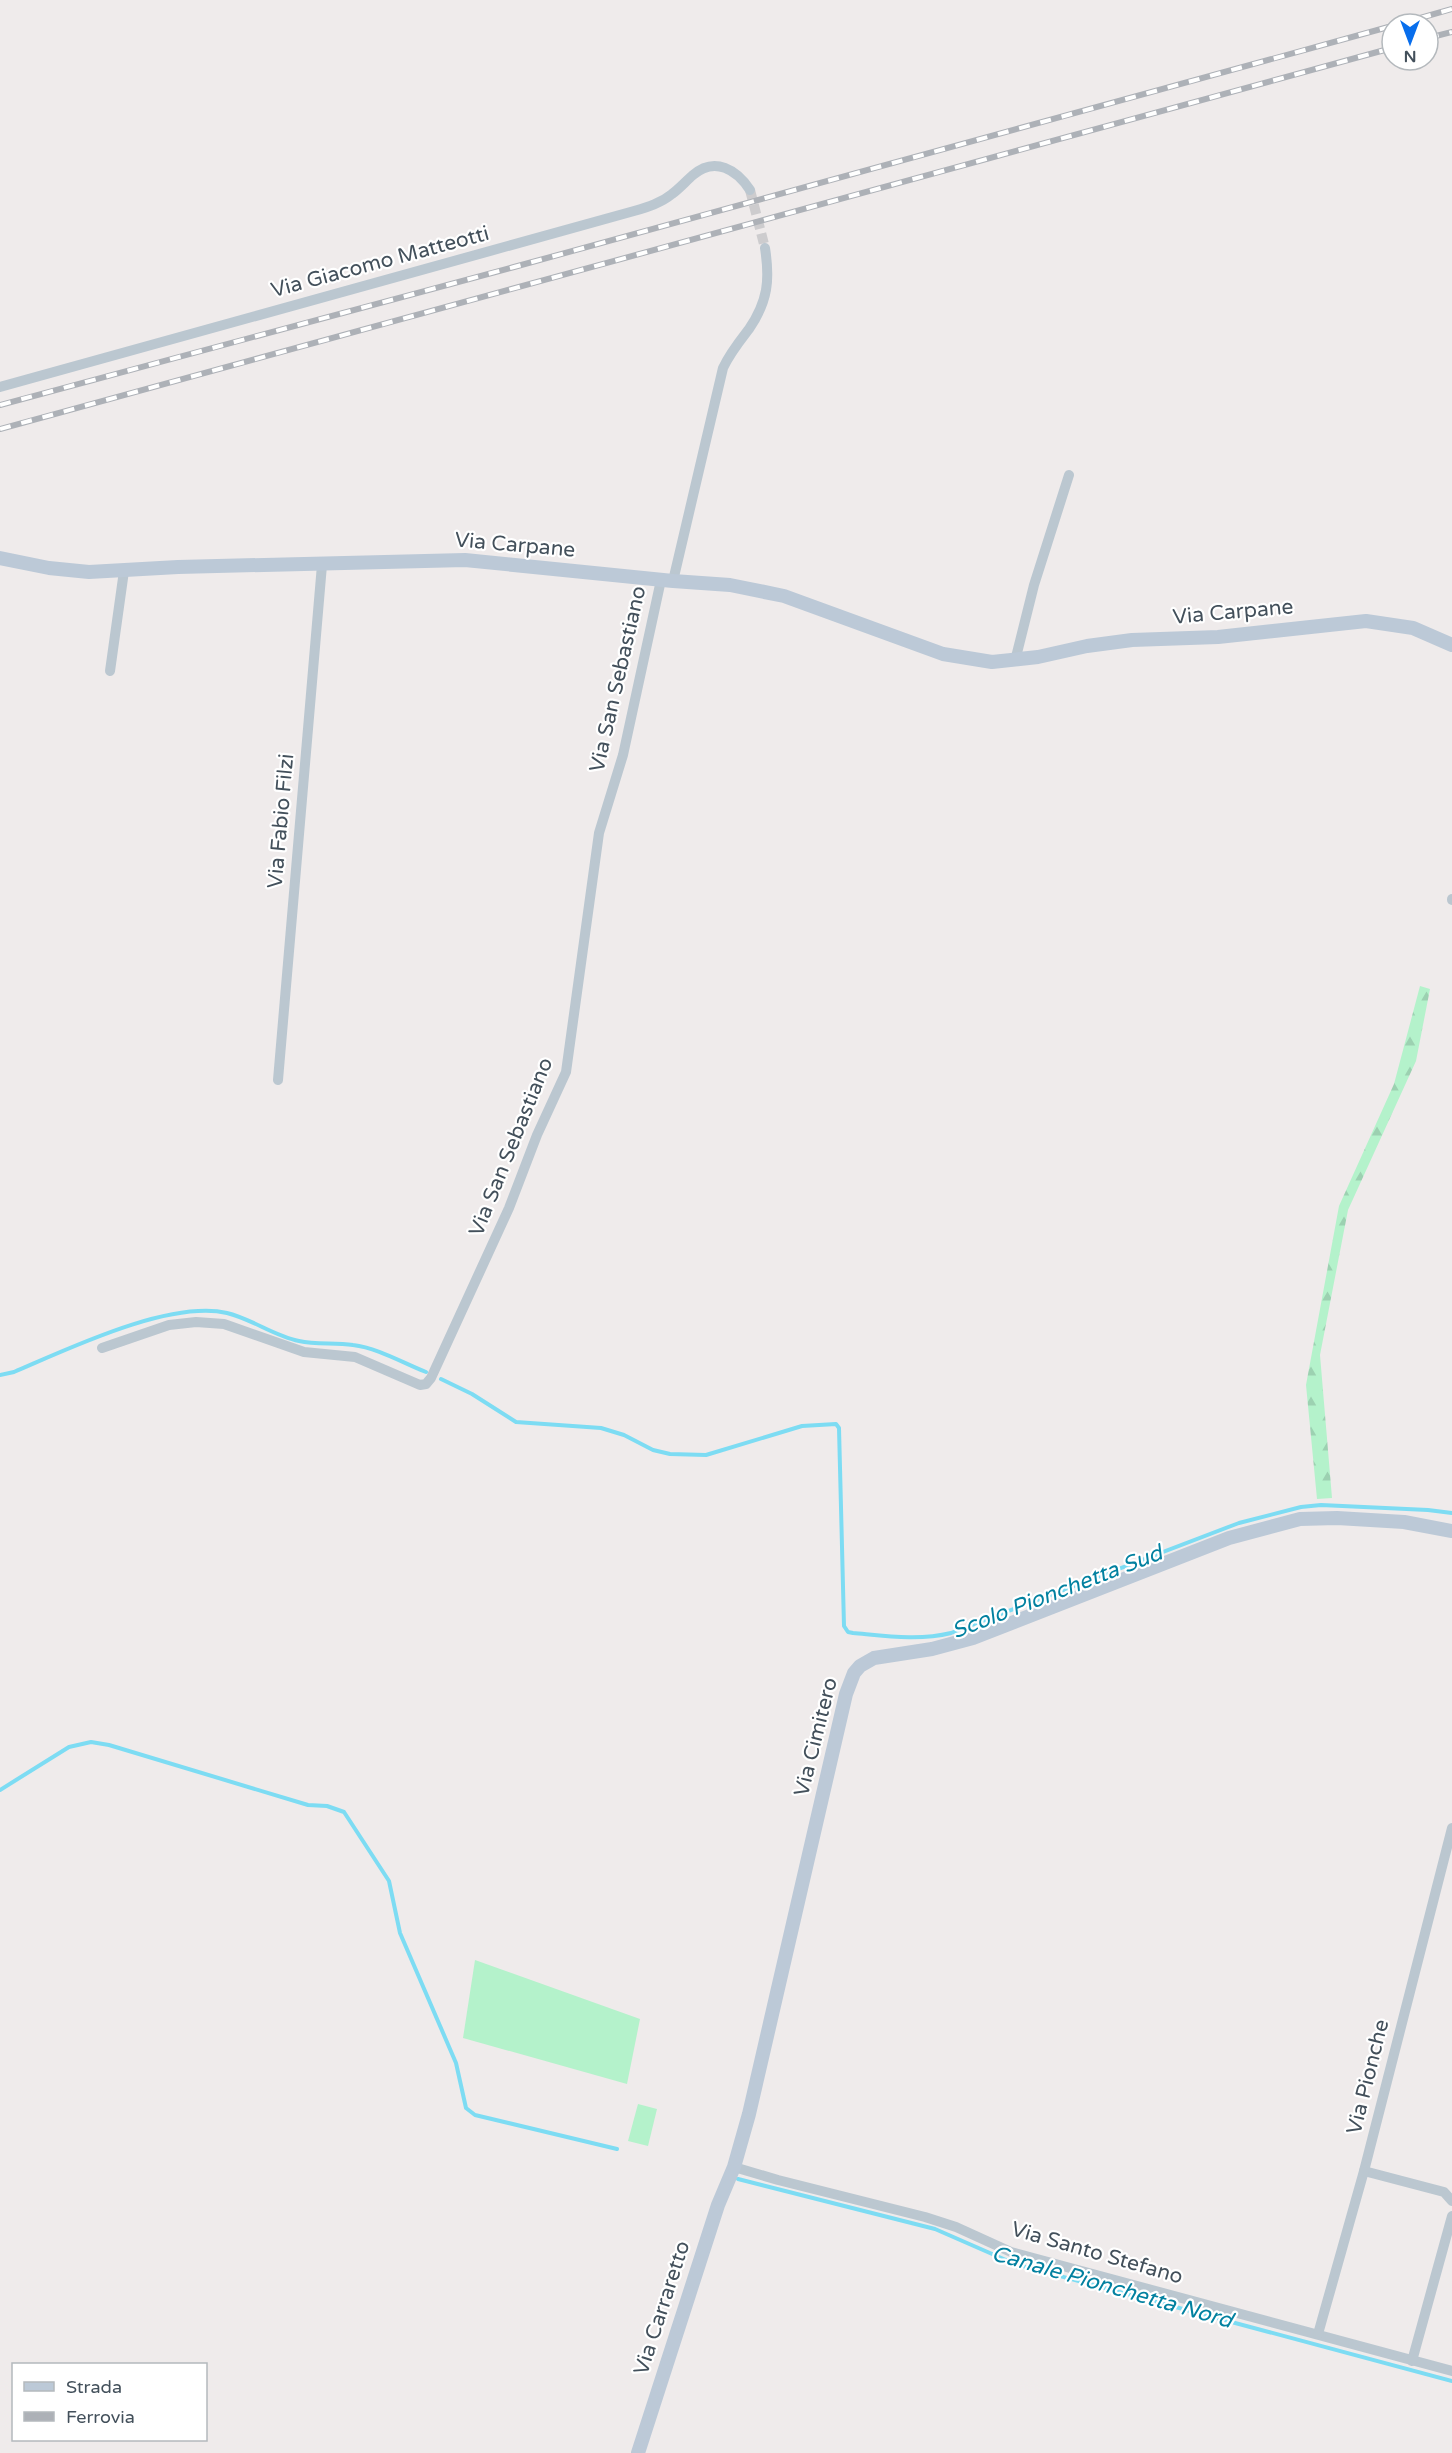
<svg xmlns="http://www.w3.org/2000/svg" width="1452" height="2453" viewBox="0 0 1452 2453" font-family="'Varela Round',sans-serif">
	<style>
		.forest { fill: url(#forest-firs) }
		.garden { fill: #b4f2cb }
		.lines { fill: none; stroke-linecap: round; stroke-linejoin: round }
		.stream { stroke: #7ddcf3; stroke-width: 4 }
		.street-tunnel { stroke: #cdccce; stroke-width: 10; stroke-dasharray: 10 5; stroke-linecap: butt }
		.street { stroke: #bbc7d0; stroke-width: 10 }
		.secondary { stroke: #bcc9d7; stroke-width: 14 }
		.rail-casing { stroke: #adb1b7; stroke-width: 6 }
		.rail { stroke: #fff; stroke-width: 4; stroke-dasharray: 11; stroke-linecap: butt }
		.labels { text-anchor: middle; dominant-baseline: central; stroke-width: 4.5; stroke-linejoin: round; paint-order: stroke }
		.street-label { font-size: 21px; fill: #43505b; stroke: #fff }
		.water-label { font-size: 22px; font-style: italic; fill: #0281a0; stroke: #fff }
	</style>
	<defs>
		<pattern id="forest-firs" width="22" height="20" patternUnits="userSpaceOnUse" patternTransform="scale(1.5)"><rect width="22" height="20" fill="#b4f2cb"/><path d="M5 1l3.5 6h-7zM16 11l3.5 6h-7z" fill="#9cd1b1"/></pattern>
	</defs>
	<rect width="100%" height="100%" fill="#efebeb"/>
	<polygon class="forest" points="1420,986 1430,989 1416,1061 1348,1210 1320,1355 1332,1498 1317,1499 1306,1385 1339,1206 1394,1084"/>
	<g class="garden">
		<polygon points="475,1960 640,2019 627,2084 463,2038"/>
		<polygon points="638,2104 657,2109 648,2146 628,2141"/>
	</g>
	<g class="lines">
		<g class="stream">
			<path d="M0 1375 14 1372C68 1349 169 1300 227 1313 252 1319 274 1336 299 1341 317 1345 335 1342 353 1345 378 1348 403 1363 426 1372"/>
			<path d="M441 1379 472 1394 516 1422 601 1428 624 1435 653 1450 670 1454 706 1455 802 1426 836 1424 839 1428 844 1626 848 1632 853 1633C886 1636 919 1641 951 1633L1239 1523 1301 1507 1321 1505 1428 1510 1452 1513"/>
			<polyline points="0,1790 69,1747 91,1742 109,1745 308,1805 327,1806 344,1812 389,1881 400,1933 456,2063 466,2108 475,2115 617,2149"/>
			<polyline points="738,2179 935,2229 1015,2264 1452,2381"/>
		</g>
		<polyline class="street-tunnel" points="750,190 765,248"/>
		<g class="street">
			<path d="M0 387 634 211C648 207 661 203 672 194 680 188 686 181 693 175 715 156 737 170 750 190"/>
			<path d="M673 581 723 368C730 353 739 342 749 329 768 301 770 280 765 248"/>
			<polyline points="1015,661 1034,585 1069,475"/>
			<polyline points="110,671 124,571"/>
			<polyline points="1452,900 1452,899"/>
			<polyline points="278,1080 322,565"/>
			<polyline points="102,1348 169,1325 196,1322 224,1324 304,1352 355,1357 420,1385 426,1384 431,1378 509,1208 537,1135 566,1072 599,833 623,755 661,580"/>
			<polyline points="734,2167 778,2180 925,2217 956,2227 1011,2252 1452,2371"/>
			<polyline points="1364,2171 1444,2192 1452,2201"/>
			<polyline points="1318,2334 1364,2171 1452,1828"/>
			<polyline points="1412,2361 1452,2216"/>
		</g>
		<g class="secondary">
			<polyline points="0,558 49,568 89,572 178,567 465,560 673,581 730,585 784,596 943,654 992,662 1038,657 1087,646 1132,640 1218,637 1366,621 1413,628 1452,645"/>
			<polyline points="638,2453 718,2205 734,2167 749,2114 846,1694 854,1673 860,1666 874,1658 932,1649 973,1638 1229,1538 1300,1519 1337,1518 1404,1522 1452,1531"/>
		</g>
		<defs>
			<g id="rail">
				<polyline points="1399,24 1452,9"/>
				<polyline points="1428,38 1452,32"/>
				<polyline points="0,405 514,267 1392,26"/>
				<polyline points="0,429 1392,48"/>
			</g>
		</defs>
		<use href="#rail" class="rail-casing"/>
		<use href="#rail" class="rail"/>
	</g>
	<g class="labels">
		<g class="street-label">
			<text transform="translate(380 262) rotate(-15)">Via Giacomo Matteotti</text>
			<text transform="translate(515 545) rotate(5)">Via Carpane</text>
			<text transform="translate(1233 612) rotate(-5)">Via Carpane</text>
			<text transform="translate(618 679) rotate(-77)">Via San Sebastiano</text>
			<text transform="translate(281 821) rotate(-85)">Via Fabio Filzi</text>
			<text transform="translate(511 1147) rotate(-68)">Via San Sebastiano</text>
			<text transform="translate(816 1737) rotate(-76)">Via Cimitero</text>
			<text transform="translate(1368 2077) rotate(-76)">Via Pionche</text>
			<text transform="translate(1097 2253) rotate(16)">Via Santo Stefano</text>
			<text transform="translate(662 2308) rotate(-72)">Via Carraretto</text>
		</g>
		<g class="water-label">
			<text transform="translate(1057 1592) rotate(-21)">Scolo Pionchetta Sud</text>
			<text transform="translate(1112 2287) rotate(16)">Canale Pionchetta Nord</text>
		</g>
	</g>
	<rect x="12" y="2363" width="195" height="78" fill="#ffffff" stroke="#b4b9bd" stroke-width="1.5"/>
	<rect x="24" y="2382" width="30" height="9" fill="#bcc9d7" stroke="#b4b9bd" stroke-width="1.5"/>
	<text x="66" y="2393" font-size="18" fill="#43505b">Strada</text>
	<rect x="24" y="2412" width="30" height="9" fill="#adb1b7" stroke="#b4b9bd" stroke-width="1.5"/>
	<text x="66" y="2423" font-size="18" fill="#43505b">Ferrovia</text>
	<g transform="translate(1410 42) rotate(180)"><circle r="28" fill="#ffffff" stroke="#b4b9bd" stroke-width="1.5"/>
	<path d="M0-4.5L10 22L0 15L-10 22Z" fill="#086eec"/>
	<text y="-9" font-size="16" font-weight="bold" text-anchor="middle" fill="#43505b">N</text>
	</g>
</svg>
